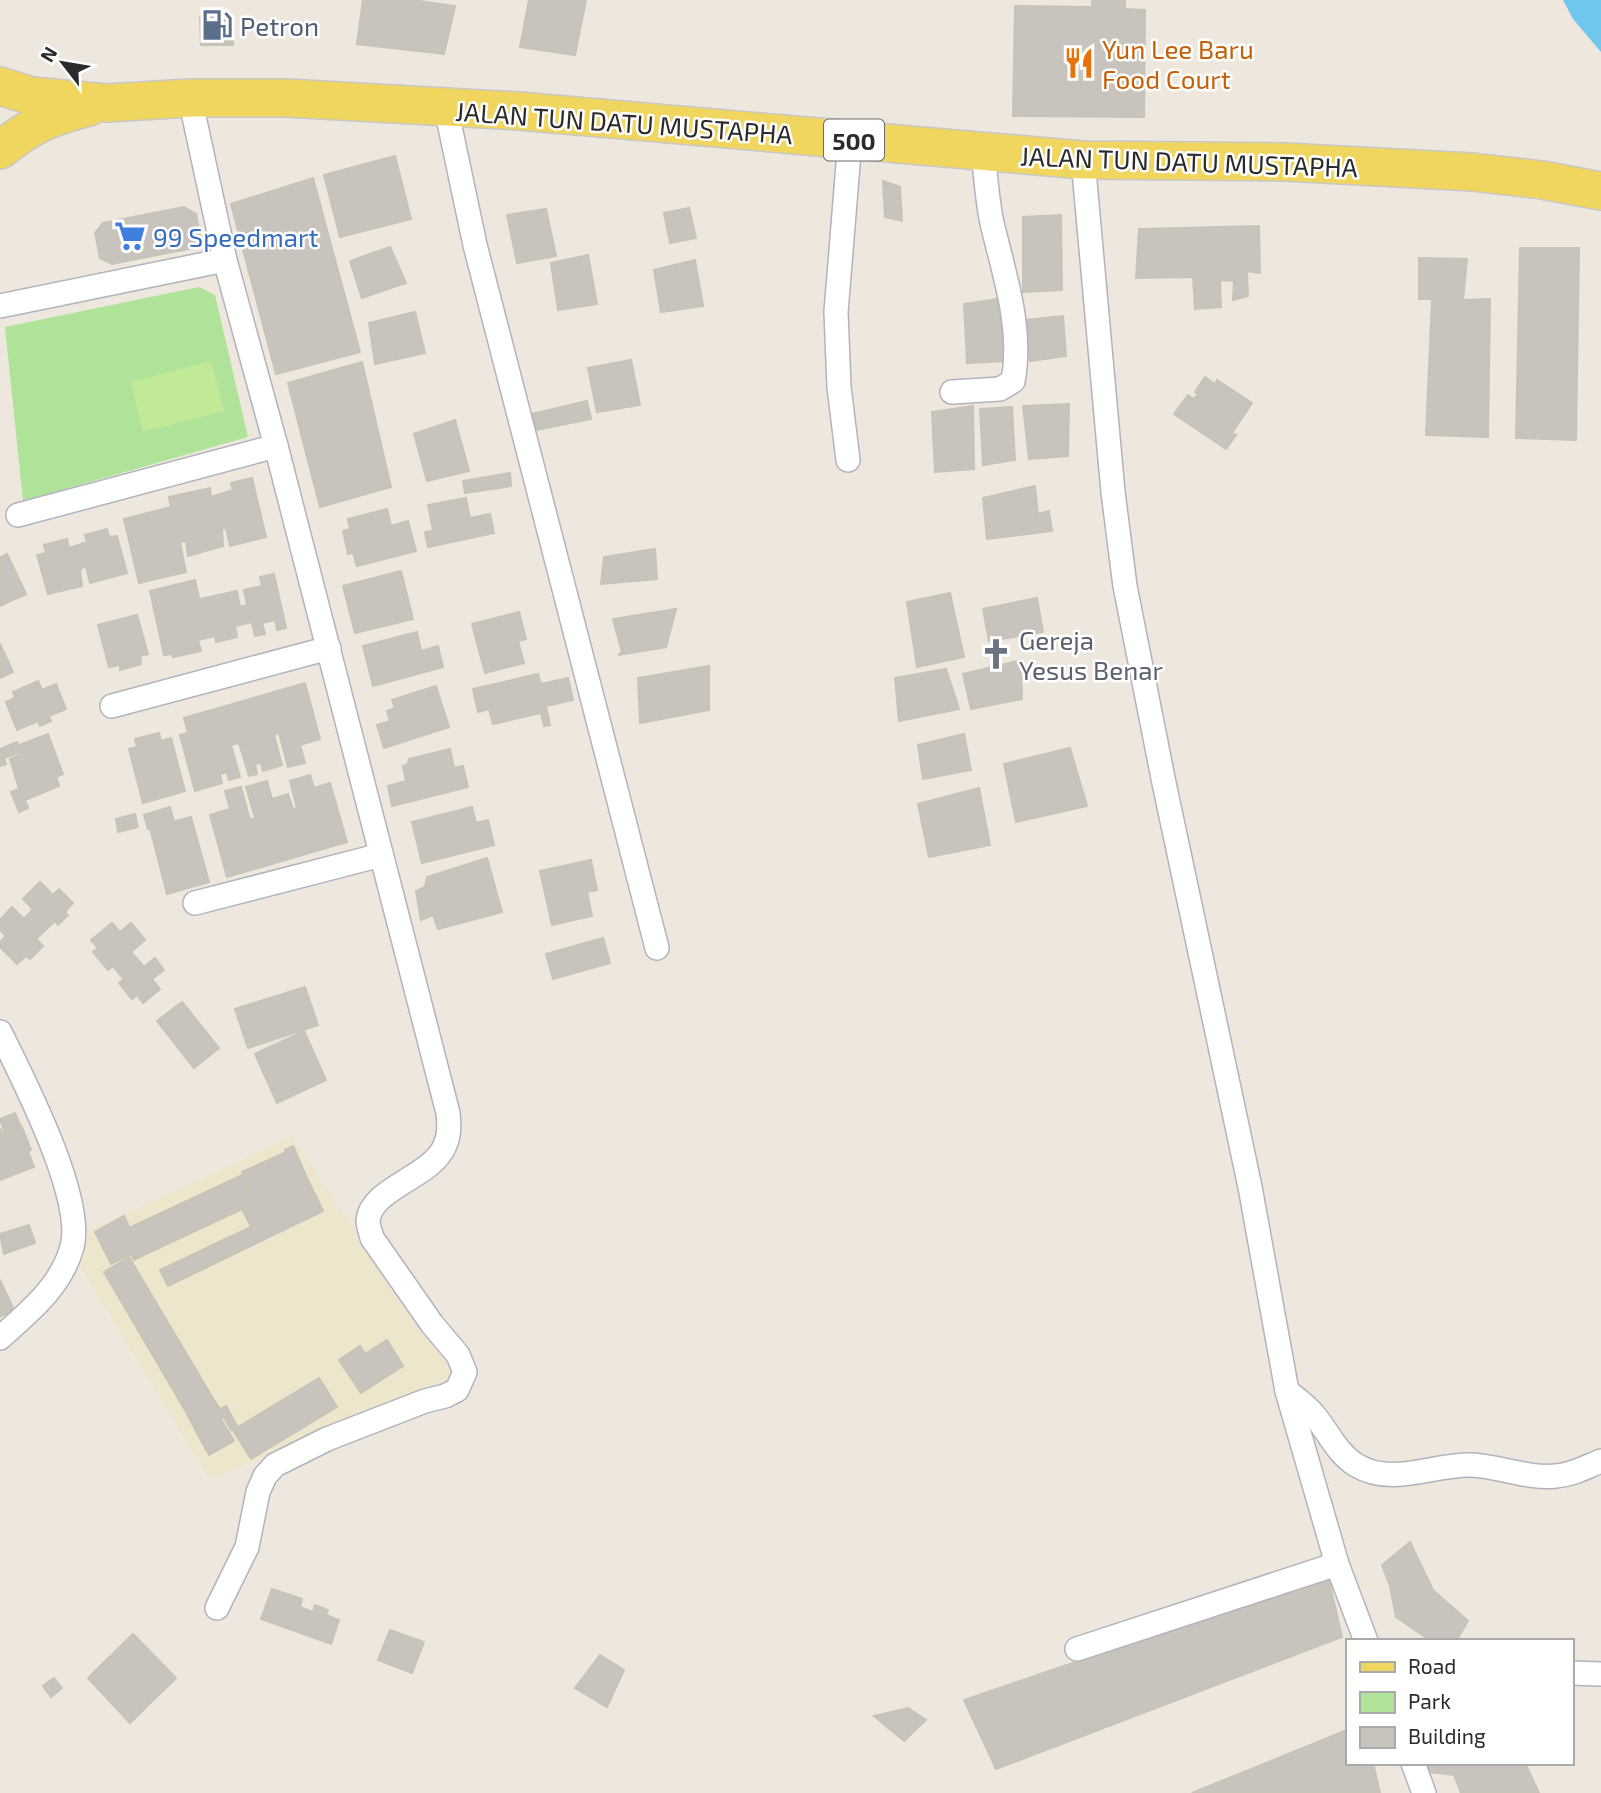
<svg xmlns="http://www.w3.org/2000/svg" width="1601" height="1793" viewBox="0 0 1601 1793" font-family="'Exo 2',sans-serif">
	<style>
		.education { fill: #eee5cd }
		.green { fill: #afe39a }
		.pitch { fill: #c2ea96 }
		.water { fill: #71c6ee }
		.building { fill: #c8c4bd; stroke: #c8c3b7; stroke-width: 2 }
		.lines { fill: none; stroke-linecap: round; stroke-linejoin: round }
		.minor-casing { stroke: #b1b3bf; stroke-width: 26 }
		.primary-casing { stroke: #c8c8c8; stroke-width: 40 }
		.minor { stroke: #fff; stroke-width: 23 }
		.primary { stroke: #f0d65f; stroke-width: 37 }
		.labels { text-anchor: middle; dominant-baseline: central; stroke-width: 5; stroke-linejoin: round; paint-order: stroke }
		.shield { fill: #fff; stroke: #6b6b6b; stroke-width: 2 }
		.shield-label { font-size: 24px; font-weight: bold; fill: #2b2b2b }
		.service-label { font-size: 26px; fill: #4e5e75; stroke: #fff; text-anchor: start }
		.food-label { font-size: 26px; fill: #c56008; stroke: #fff; text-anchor: start }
		.street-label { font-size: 26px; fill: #2b2b2b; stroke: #fff }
		.shop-label { font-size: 26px; fill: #366cbe; stroke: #fff; text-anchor: start }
		.worship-label { font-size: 26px; fill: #5b616d; stroke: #fff; text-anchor: start }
	</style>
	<rect width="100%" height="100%" fill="#ede7dd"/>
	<polygon class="education" points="291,1137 455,1376 210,1480 79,1265 85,1232"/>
	<polygon class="green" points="199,287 215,295 248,437 23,501 5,327"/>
	<polygon class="pitch" points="211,361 224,411 143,432 131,382"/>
	<polygon class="water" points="1563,0 1601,0 1601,52 1573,19"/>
	<g class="building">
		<polygon points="363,0 412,0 455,6 444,54 357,44"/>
		<polygon points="529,0 586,0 575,55 520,47"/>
		<polygon points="1092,0 1125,0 1125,9 1145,10 1144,117 1013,116 1015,6 1092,7"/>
		<polygon points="200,17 233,17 233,45 201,45"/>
		<polygon points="395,156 411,219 340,237 324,175"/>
		<polygon points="313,178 360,352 276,374 231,204"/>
		<polygon points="883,181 900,187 902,221 885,217"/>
		<polygon points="184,207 196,214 200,236 193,248 112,264 100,258 95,233 103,223"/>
		<polygon points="689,208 696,238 670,243 664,213"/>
		<polygon points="546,209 556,256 517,263 507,215"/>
		<polygon points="1061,215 1062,290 1023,292 1023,217"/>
		<polygon points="1259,226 1260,273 1247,271 1248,296 1233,300 1234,281 1220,280 1221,307 1195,309 1193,277 1136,278 1139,229"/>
		<polygon points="390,247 406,283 362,298 350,261"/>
		<polygon points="1520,248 1579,248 1576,440 1516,438"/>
		<polygon points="588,255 597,304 558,310 551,263"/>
		<polygon points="1419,258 1467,259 1463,300 1490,299 1488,437 1426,435 1432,299 1419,299"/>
		<polygon points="695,260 703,306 661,312 654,270"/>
		<polygon points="1004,298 1007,361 967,363 964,304"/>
		<polygon points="415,312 425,353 375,364 369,323"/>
		<polygon points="1063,316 1066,356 1030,361 1026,320"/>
		<polygon points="631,360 640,405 597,412 588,368"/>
		<polygon points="362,362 391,487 320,507 288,383"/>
		<polygon points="1205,377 1215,384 1217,380 1252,403 1232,433 1236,435 1226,449 1174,414 1188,395 1194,399 1198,394 1195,392"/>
		<polygon points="587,401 591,419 536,430 532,414"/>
		<polygon points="1069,404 1068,456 1029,459 1023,406"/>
		<polygon points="973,406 974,469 935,472 932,412"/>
		<polygon points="1012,407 1015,460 983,465 980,409"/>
		<polygon points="455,420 469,471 427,481 414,434"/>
		<polygon points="510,473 511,486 465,493 463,481"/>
		<polygon points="252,478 266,537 230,546 226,528 222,529 223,546 188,556 186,541 180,542 186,572 139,583 124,519 171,507 169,497 210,488 211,497 233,490 231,483"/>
		<polygon points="1035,486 1038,514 1049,511 1052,531 987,539 983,498"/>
		<polygon points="466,498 470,518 490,514 494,533 428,547 425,532 433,531 428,505"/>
		<polygon points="387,509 391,526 408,521 416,551 357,566 353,553 348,554 343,531 350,529 348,519"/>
		<polygon points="107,529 109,537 117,536 127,573 90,583 86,566 80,569 82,586 48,594 37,555 46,553 44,545 67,539 69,548 87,542 85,535"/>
		<polygon points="655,549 657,579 601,584 604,557"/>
		<polygon points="7,554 26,594 0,606 0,558"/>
		<polygon points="401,571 413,619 355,633 343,586"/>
		<polygon points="274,574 286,628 277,630 275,620 262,623 265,634 255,636 252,622 235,626 237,637 216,642 215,636 198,640 201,651 173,657 172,654 164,655 150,591 195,580 203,616 200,599 237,591 240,607 247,605 244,590 262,586 260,577"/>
		<polygon points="950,593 964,657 917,667 907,602"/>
		<polygon points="1037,598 1043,632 989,641 983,609"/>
		<polygon points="676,609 666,647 618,655 622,652 613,619"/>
		<polygon points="519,612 526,639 518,641 524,663 485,673 472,624"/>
		<polygon points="137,615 148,654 140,656 141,664 120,670 120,665 109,667 98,625"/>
		<polygon points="417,632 421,651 438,646 443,667 373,686 363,646"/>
		<polygon points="0,644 13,672 0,678"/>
		<polygon points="1021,660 1022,699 971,709 963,674"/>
		<polygon points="709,666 709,710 640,723 638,678"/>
		<polygon points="946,669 959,709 899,721 895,678"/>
		<polygon points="538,674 541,684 568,678 573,700 546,706 550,725 544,726 541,713 493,724 489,709 478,712 473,689"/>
		<polygon points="38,681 42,690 56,684 66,709 49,716 51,721 40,726 38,721 17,730 6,702 15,698 13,692"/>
		<polygon points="305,683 320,739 300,745 305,763 288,767 279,733 274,735 282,765 263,771 261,763 255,764 257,774 249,776 239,743 231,745 240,777 229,780 227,772 220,774 218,767 199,773 184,718"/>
		<polygon points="436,686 449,727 384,748 377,725 390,721 387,711 395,708 392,700"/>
		<polygon points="159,733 161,741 171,738 185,791 143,803 129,749 137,747 135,739"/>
		<polygon points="188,733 199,773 218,767 222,783 195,791 180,735"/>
		<polygon points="48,734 63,774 56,777 59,786 25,800 28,808 19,812 11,792 19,789 10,759 22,754 19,745"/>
		<polygon points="964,734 971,770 923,779 918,745"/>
		<polygon points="17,742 21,752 4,758 6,764 0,766 0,749"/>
		<polygon points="1070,748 1087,806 1016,822 1004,764"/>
		<polygon points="450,749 454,768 463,766 468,787 392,806 388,786 406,781 403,766 408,764 409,759"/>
		<polygon points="310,775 314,788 330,783 347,842 227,877 210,815 230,809 225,791 241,787 250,820 255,818 246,787 267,781 272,799 288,794 293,809 297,808 290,781"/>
		<polygon points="979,788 990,845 929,857 918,804"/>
		<polygon points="170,807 174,822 148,829 144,815"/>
		<polygon points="472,807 476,823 488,820 494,845 422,863 412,822"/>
		<polygon points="135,814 138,827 118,832 116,819"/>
		<polygon points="191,817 209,882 167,894 150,828"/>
		<polygon points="487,858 502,912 438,929 433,915 421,920 416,891 425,887 427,877"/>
		<polygon points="591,860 597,890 587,892 592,916 552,925 540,871"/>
		<polygon points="40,882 53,895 59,889 73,903 65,912 68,915 58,925 55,921 36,939 43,946 30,959 26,956 17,964 0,947 0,942 6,936 0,930 0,920 12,907 24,919 33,909 23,899"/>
		<polygon points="112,923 120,932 131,923 145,940 131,952 144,967 155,958 164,970 152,979 160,989 143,1003 137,995 132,999 119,983 124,979 113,966 108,970 93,952 98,948 91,940"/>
		<polygon points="603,938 610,963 553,979 546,954"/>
		<polygon points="305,987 318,1025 248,1048 235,1009"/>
		<polygon points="182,1002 219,1048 194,1068 157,1021"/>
		<polygon points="304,1031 326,1080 277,1103 255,1054"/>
		<polygon points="15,1113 21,1127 5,1133 0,1119"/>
		<polygon points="22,1127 31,1150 12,1157 18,1173 0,1180 0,1128 3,1134"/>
		<polygon points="293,1146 307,1178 257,1202 242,1172 286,1152 285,1150"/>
		<polygon points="28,1151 34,1167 18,1173 12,1157"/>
		<polygon points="242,1175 255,1203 142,1256 129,1228"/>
		<polygon points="307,1178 323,1211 168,1286 160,1270 251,1227 242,1209"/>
		<polygon points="124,1216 142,1256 134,1260 131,1254 111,1264 95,1232"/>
		<polygon points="29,1225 35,1243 4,1254 0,1234"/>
		<polygon points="129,1257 212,1397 186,1412 104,1272"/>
		<polygon points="0,1280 14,1310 0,1317"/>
		<polygon points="387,1340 403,1366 361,1393 339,1360 360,1346 365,1354"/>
		<polygon points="319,1378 337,1407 251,1459 233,1430"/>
		<polygon points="212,1397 220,1409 226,1406 237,1426 231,1430 224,1417 197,1433 186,1412"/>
		<polygon points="221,1419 234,1441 209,1455 197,1433"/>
		<polygon points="1410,1542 1433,1590 1468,1621 1456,1641 1431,1641 1396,1617 1390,1586 1382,1565"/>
		<polygon points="1328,1576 1342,1637 996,1769 964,1700"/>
		<polygon points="272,1589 302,1599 300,1607 313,1612 315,1605 328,1610 326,1615 339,1620 331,1644 261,1619"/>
		<polygon points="390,1630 424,1642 412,1673 378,1660"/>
		<polygon points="133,1634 176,1678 130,1723 88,1678"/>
		<polygon points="600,1655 624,1670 607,1707 575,1688"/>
		<polygon points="54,1678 62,1688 51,1697 43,1686"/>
		<polygon points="908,1708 926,1720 904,1741 874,1716"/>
		<polygon points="1347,1730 1347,1763 1373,1763 1380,1793 1192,1793"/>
		<polygon points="1427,1763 1525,1763 1539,1793 1461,1793 1454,1775 1430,1772"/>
	</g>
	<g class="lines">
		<defs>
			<g id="minor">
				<path d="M190 98 225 260 276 446 448 1113C449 1124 450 1134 445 1145 433 1177 370 1188 368 1221 368 1226 371 1233 372 1238L432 1324 458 1355 465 1372 457 1390 445 1396 425 1401 327 1439 275 1465 265 1476 258 1492 247 1547 217 1608"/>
				<polyline points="446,108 475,245 657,948"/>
				<polyline points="1083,160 1113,492 1125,586 1164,783 1250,1187 1287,1391 1337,1564 1366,1641"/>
				<polyline points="0,306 225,260"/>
				<path d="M952 392 1000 389 1013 381C1023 328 1004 274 992 223 987 200 986 177 983 153"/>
				<polyline points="848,460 839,387 836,312 850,140"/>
				<polyline points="18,515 276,446"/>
				<polyline points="112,706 329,648"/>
				<polyline points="195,903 381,855"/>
				<path d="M0 1032C23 1079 85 1198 72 1247 61 1287 29 1312 0 1338"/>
				<path d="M1287 1391C1297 1399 1307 1406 1315 1416 1328 1432 1337 1453 1356 1465 1392 1487 1433 1464 1471 1465 1499 1466 1528 1479 1556 1476 1572 1475 1586 1467 1601 1461"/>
				<polyline points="1077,1649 1337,1564"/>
				<polyline points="1571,1673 1601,1674"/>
				<polyline points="1413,1763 1424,1793"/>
			</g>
			<g id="primary">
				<polyline points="0,86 32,96 107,103 190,98 286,98 519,111 1083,160 1285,162 1472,172 1542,180 1601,191"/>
				<path d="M0 150C33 124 48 118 89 107"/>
			</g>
		</defs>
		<use href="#minor" class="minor-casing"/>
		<use href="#primary" class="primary-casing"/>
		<use href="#minor" class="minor"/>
		<use href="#primary" class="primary"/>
	</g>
	<defs>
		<symbol id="fuel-bare" viewBox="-9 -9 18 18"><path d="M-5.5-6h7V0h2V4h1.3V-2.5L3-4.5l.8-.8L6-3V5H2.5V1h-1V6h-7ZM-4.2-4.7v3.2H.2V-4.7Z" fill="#5c6f8a" stroke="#fff" stroke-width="2.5" paint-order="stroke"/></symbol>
		<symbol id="restaurant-bare" viewBox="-9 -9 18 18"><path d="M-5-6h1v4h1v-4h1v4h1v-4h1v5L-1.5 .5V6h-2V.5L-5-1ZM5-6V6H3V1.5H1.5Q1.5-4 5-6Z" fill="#e8710a" stroke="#fff" stroke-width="2.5" paint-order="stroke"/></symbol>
		<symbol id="supermarket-bare" viewBox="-9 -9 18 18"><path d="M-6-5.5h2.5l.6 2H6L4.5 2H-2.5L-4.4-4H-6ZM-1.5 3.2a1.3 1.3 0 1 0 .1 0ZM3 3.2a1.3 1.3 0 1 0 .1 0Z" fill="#3f7fe0" stroke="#fff" stroke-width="2.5" paint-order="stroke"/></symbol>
		<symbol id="church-bare" viewBox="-9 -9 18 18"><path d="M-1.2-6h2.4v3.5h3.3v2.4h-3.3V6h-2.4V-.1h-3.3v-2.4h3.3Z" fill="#6b7280" stroke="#fff" stroke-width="2.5" paint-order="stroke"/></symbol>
	</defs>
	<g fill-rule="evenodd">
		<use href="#fuel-bare" x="195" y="3" width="44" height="44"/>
		<use href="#restaurant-bare" x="1057" y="41" width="44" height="44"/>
		<use href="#supermarket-bare" x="108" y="214" width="44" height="44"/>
		<use href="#church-bare" x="974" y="632" width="44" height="44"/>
	</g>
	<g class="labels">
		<rect class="shield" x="824" y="119.5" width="60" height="41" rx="5"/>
		<g class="shield-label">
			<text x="854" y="140">500</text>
		</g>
		<g class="service-label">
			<text x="240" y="25">Petron</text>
		</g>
		<g class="food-label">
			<text x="1102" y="48">Yun Lee Baru<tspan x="1102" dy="30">Food Court</tspan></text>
		</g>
		<g class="street-label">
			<text transform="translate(624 122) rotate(4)">JALAN TUN DATU MUSTAPHA</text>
			<text transform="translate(1189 161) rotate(2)">JALAN TUN DATU MUSTAPHA</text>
		</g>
		<g class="shop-label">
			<text x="153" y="236">99 Speedmart</text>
		</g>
		<g class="worship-label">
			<text x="1019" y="639">Gereja<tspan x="1019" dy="30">Yesus Benar</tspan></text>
		</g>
	</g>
	<rect x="1346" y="1639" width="228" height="126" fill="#ffffff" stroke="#aaaaaa" stroke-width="2"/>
	<rect x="1360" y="1662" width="35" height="10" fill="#f0d65f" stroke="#aaaaaa" stroke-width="2"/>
	<text x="1408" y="1674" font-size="21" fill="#2b2b2b">Road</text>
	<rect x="1360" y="1692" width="35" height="21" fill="#afe39a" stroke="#aaaaaa" stroke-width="2"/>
	<text x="1408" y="1709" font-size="21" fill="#2b2b2b">Park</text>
	<rect x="1360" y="1727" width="35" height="21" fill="#c8c4bd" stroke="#aaaaaa" stroke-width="2"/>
	<text x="1408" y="1744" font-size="21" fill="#2b2b2b">Building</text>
	<g transform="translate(63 63) rotate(301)" stroke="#ffffff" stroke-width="5" paint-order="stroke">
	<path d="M0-5L12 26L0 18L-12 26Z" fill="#2b2b2b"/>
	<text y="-10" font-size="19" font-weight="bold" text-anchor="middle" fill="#2b2b2b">N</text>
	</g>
</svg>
